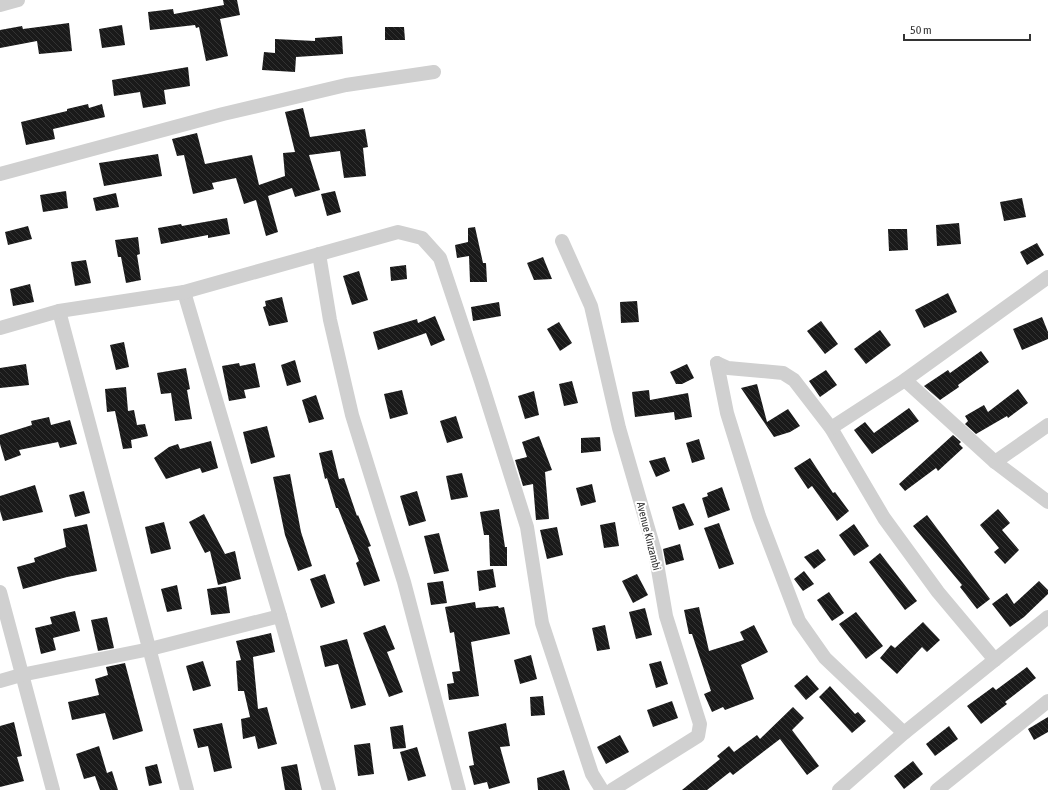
<svg xmlns="http://www.w3.org/2000/svg" width="1048" height="790" viewBox="0 0 1048 790" font-family="'Asap Condensed',sans-serif">
	<style>
		.building { fill: url(#building-back-hatch) }
		.lines { fill: none; stroke-linecap: round; stroke-linejoin: round }
		.street { stroke: #d0d0d0; stroke-width: 14 }
		.labels { text-anchor: middle; dominant-baseline: central; stroke-width: 4; stroke-linejoin: round; paint-order: stroke }
		.street-label { font-size: 11px; fill: #333; stroke: #fff }
	</style>
	<defs>
		<pattern id="building-back-hatch" width="6" height="6" patternUnits="userSpaceOnUse"><rect width="6" height="6" fill="#1a1a1a"/><path d="M-1 5l2 2M0 0l6 6M5-1l2 2" fill="none" stroke="#333"/></pattern>
	</defs>
	<rect width="100%" height="100%" fill="#fff"/>
	<g class="building">
		<polygon points="223,0 237,0 240,15 220,19 228,56 206,61 199,27 196,28 195,25 150,30 148,12 173,9 174,14 224,5"/>
		<polygon points="69,23 72,51 39,54 37,41 0,48 0,30 22,26 23,29"/>
		<polygon points="122,25 125,45 102,48 99,29"/>
		<polygon points="385,27 404,27 405,40 385,40"/>
		<polygon points="342,36 343,54 296,57 295,72 262,70 264,52 275,53 275,39 315,41 315,38"/>
		<polygon points="188,67 190,86 164,90 166,104 143,108 140,92 114,96 112,80"/>
		<polygon points="88,104 89,108 102,104 105,117 53,129 55,139 26,145 21,122 67,111 67,109"/>
		<polygon points="303,108 310,137 365,129 368,147 363,148 366,176 344,178 340,151 309,155 320,190 295,197 292,188 268,196 278,232 266,236 256,200 244,204 236,178 212,183 214,189 193,194 184,155 177,156 172,139 197,133 205,164 252,155 259,185 285,176 283,153 295,152 285,112"/>
		<polygon points="158,154 162,176 104,186 99,163"/>
		<polygon points="66,191 68,208 43,212 40,195"/>
		<polygon points="335,191 341,212 327,216 321,194"/>
		<polygon points="116,193 119,207 96,211 93,198"/>
		<polygon points="1022,198 1026,217 1004,221 1000,202"/>
		<polygon points="227,218 230,234 208,238 208,235 161,244 158,228 181,224 182,226"/>
		<polygon points="959,223 961,244 937,246 936,225"/>
		<polygon points="28,226 32,239 8,245 5,232"/>
		<polygon points="475,227 483,263 486,263 487,282 470,282 469,256 457,258 455,245 468,242 468,228"/>
		<polygon points="888,229 907,229 908,250 889,251"/>
		<polygon points="138,237 140,254 137,255 141,280 126,283 121,257 118,257 115,240"/>
		<polygon points="1037,243 1044,255 1027,265 1020,252"/>
		<polygon points="543,257 552,279 534,280 527,263"/>
		<polygon points="86,260 91,283 75,286 71,262"/>
		<polygon points="406,265 407,279 391,281 390,267"/>
		<polygon points="359,271 368,300 352,305 343,276"/>
		<polygon points="30,284 34,302 13,306 10,289"/>
		<polygon points="948,293 957,312 924,328 915,310"/>
		<polygon points="282,297 288,322 269,326 263,307 266,306 265,301"/>
		<polygon points="637,301 639,322 621,323 620,302"/>
		<polygon points="499,302 501,316 473,321 471,307"/>
		<polygon points="435,316 445,340 431,346 426,333 378,350 373,332 417,319 418,323"/>
		<polygon points="1042,317 1048,332 1048,339 1022,350 1013,329"/>
		<polygon points="821,321 838,344 825,354 807,331"/>
		<polygon points="559,322 572,343 560,351 547,329"/>
		<polygon points="880,330 891,345 866,364 854,349"/>
		<polygon points="124,342 129,367 116,370 110,345"/>
		<polygon points="981,351 989,362 958,385 959,387 940,400 924,386 948,370 950,373"/>
		<polygon points="295,360 301,382 287,386 281,365"/>
		<polygon points="239,363 240,366 255,363 260,387 244,390 246,398 229,401 222,366"/>
		<polygon points="26,364 29,385 0,388 0,368"/>
		<polygon points="687,364 694,378 682,384 676,384 670,372"/>
		<polygon points="186,368 190,389 187,390 192,419 175,421 171,393 161,394 157,373"/>
		<polygon points="826,370 837,385 820,397 809,381"/>
		<polygon points="572,381 578,403 564,406 559,384"/>
		<polygon points="757,384 767,422 788,409 800,426 790,432 774,437 741,388"/>
		<polygon points="126,387 128,411 134,410 137,425 145,424 148,436 131,440 132,448 123,449 115,411 107,412 105,389"/>
		<polygon points="1018,389 1028,403 1008,418 1007,416 976,434 965,424 968,421 965,416 984,405 988,412"/>
		<polygon points="402,390 408,414 390,419 384,394"/>
		<polygon points="649,390 650,400 688,393 692,417 675,420 674,412 635,417 632,392"/>
		<polygon points="534,391 539,415 525,419 518,396"/>
		<polygon points="316,395 324,419 309,423 302,400"/>
		<polygon points="909,408 919,421 872,454 854,430 865,422 874,433"/>
		<polygon points="456,416 463,438 447,443 440,421"/>
		<polygon points="49,417 51,425 70,420 77,444 60,448 58,442 19,450 21,455 5,461 0,444 0,435 32,425 31,421"/>
		<polygon points="267,426 275,457 251,464 243,432"/>
		<polygon points="953,435 961,442 959,444 963,448 938,471 936,468 905,491 899,484"/>
		<polygon points="539,436 552,470 545,472 549,519 536,520 533,484 523,486 515,460 527,457 522,442"/>
		<polygon points="600,437 601,451 581,453 581,438"/>
		<polygon points="699,439 705,459 692,463 686,443"/>
		<polygon points="211,441 218,468 202,473 200,468 166,479 154,458 169,447 178,444 180,449"/>
		<polygon points="332,450 339,479 344,478 357,516 358,515 371,546 368,547 380,581 364,586 356,563 359,561 338,508 336,508 327,478 325,479 319,453"/>
		<polygon points="665,457 670,471 656,477 649,461"/>
		<polygon points="810,458 833,493 835,492 849,511 837,521 812,486 808,489 794,468"/>
		<polygon points="462,473 468,497 451,500 446,476"/>
		<polygon points="290,474 301,532 312,566 298,571 285,535 273,477"/>
		<polygon points="592,484 596,502 581,506 576,488"/>
		<polygon points="35,485 43,512 3,521 0,511 0,496"/>
		<polygon points="722,487 730,510 708,518 702,498 708,496 707,493"/>
		<polygon points="84,491 90,513 75,517 69,495"/>
		<polygon points="417,491 426,521 409,526 400,496"/>
		<polygon points="684,503 694,525 679,530 672,507"/>
		<polygon points="499,509 505,547 507,547 507,566 490,566 489,535 484,535 480,512"/>
		<polygon points="998,509 1010,523 1002,530 1019,550 1005,564 994,552 999,548 980,525"/>
		<polygon points="204,514 225,554 235,551 241,579 218,585 210,551 205,553 189,522"/>
		<polygon points="927,515 990,599 977,609 960,587 962,585 913,526"/>
		<polygon points="164,522 171,549 151,554 145,527"/>
		<polygon points="615,522 619,546 604,548 600,525"/>
		<polygon points="719,523 734,564 719,569 704,528"/>
		<polygon points="87,524 97,571 67,577 23,589 17,567 35,562 34,558 66,547 63,529"/>
		<polygon points="854,524 869,546 854,556 839,535"/>
		<polygon points="557,527 563,555 547,559 540,530"/>
		<polygon points="439,533 449,571 434,574 424,536"/>
		<polygon points="680,544 684,560 666,565 663,549"/>
		<polygon points="818,549 826,560 814,569 804,557"/>
		<polygon points="880,553 917,601 905,610 869,562"/>
		<polygon points="493,569 496,587 479,591 477,571"/>
		<polygon points="804,571 814,584 803,591 794,579"/>
		<polygon points="325,574 335,603 321,608 310,579"/>
		<polygon points="637,574 648,595 633,603 622,581"/>
		<polygon points="443,581 447,603 431,605 427,583"/>
		<polygon points="1039,581 1048,590 1048,594 1024,617 1010,627 992,604 1007,593 1014,604"/>
		<polygon points="177,585 182,609 167,612 161,589"/>
		<polygon points="226,586 230,613 211,615 207,589"/>
		<polygon points="829,592 844,613 832,621 817,600"/>
		<polygon points="475,602 476,608 498,606 499,608 504,607 510,634 471,642 479,696 449,700 447,684 454,683 452,672 460,671 454,632 450,633 445,607"/>
		<polygon points="699,607 709,651 744,640 740,632 754,625 768,652 741,665 754,699 725,710 723,707 712,712 704,694 711,691 692,634 689,634 684,610"/>
		<polygon points="645,608 652,635 636,639 629,612"/>
		<polygon points="75,611 80,631 53,638 56,650 41,654 35,628 52,624 50,617"/>
		<polygon points="856,612 883,646 866,659 839,624"/>
		<polygon points="107,617 114,648 98,651 91,620"/>
		<polygon points="923,622 940,640 927,652 922,647 897,674 880,658 891,645 895,648"/>
		<polygon points="385,625 395,649 387,652 403,692 389,697 363,633"/>
		<polygon points="605,625 610,649 597,651 592,628"/>
		<polygon points="271,633 275,652 253,657 258,709 267,707 277,744 258,749 255,736 243,739 241,719 250,717 244,691 238,691 236,661 241,660 236,641"/>
		<polygon points="347,639 366,705 351,709 338,664 325,667 320,646"/>
		<polygon points="531,655 537,679 520,684 514,660"/>
		<polygon points="203,661 211,686 193,691 186,666"/>
		<polygon points="661,661 668,684 656,688 649,664"/>
		<polygon points="125,663 143,731 113,740 105,713 72,720 68,702 99,695 95,679 108,675 106,667"/>
		<polygon points="1027,667 1036,678 1005,702 1007,704 981,724 967,706 993,687 996,690"/>
		<polygon points="807,675 819,689 806,700 794,686"/>
		<polygon points="830,686 855,714 858,712 866,721 852,733 819,697"/>
		<polygon points="543,696 545,715 531,716 530,697"/>
		<polygon points="672,701 678,718 653,727 647,710"/>
		<polygon points="793,707 804,718 792,730 819,766 807,775 780,739 733,775 730,772 707,790 682,790 720,759 717,756 729,746 734,752 757,735 760,739"/>
		<polygon points="1048,717 1048,732 1034,740 1028,729"/>
		<polygon points="14,722 22,756 17,757 24,781 0,787 0,726"/>
		<polygon points="222,723 232,768 214,772 208,746 198,748 193,729"/>
		<polygon points="506,723 510,746 500,747 510,783 489,789 487,782 474,785 469,766 474,765 468,732"/>
		<polygon points="403,725 406,748 393,749 390,727"/>
		<polygon points="949,726 958,739 935,756 926,744"/>
		<polygon points="620,735 629,752 606,764 597,747"/>
		<polygon points="370,743 374,774 358,776 354,745"/>
		<polygon points="99,746 107,773 112,771 118,790 100,790 95,776 84,779 76,754"/>
		<polygon points="417,747 426,776 408,781 400,752"/>
		<polygon points="913,761 923,774 904,789 894,776"/>
		<polygon points="157,764 162,783 149,786 145,767"/>
		<polygon points="297,764 302,790 285,790 281,767"/>
		<polygon points="564,770 570,790 538,790 537,778"/>
	</g>
	<g class="lines">
		<g class="street">
			<polyline points="0,5 18,0"/>
			<polyline points="0,174 223,114 346,85 434,72"/>
			<polyline points="562,241 591,306 619,428 655,552 666,616 700,724 698,736 612,790"/>
			<polyline points="319,254 330,320 352,415 404,582 459,790"/>
			<polyline points="184,292 280,616 329,790"/>
			<polyline points="59,311 187,790"/>
			<polyline points="0,328 59,311 184,292 398,232 422,238 440,258 481,381 527,527 542,623 592,774 602,790"/>
			<polyline points="717,363 728,368 783,373 794,380 831,428 884,518 938,592 995,660"/>
			<polyline points="717,363 727,413 759,516 799,621 825,658 904,733"/>
			<polyline points="905,380 995,462 1048,502"/>
			<polyline points="831,428 905,380 1048,277"/>
			<polyline points="995,462 1048,425"/>
			<polyline points="0,592 53,790"/>
			<polyline points="0,681 21,675 150,649 280,616"/>
			<polyline points="839,790 904,733 1048,617"/>
			<polyline points="937,790 1048,701"/>
		</g>
	</g>
	<g class="labels">
		<g class="street-label">
			<text transform="translate(649 536) rotate(76)">Avenue Kinzambi</text>
		</g>
	</g>
	<path d="M904 34v6h126v-6" fill="none" stroke="#333333" stroke-width="2"/>
	<text x="910" y="34" font-size="12" fill="#333333" stroke="#ffffff" stroke-width="3" paint-order="stroke">50 m</text>
</svg>
